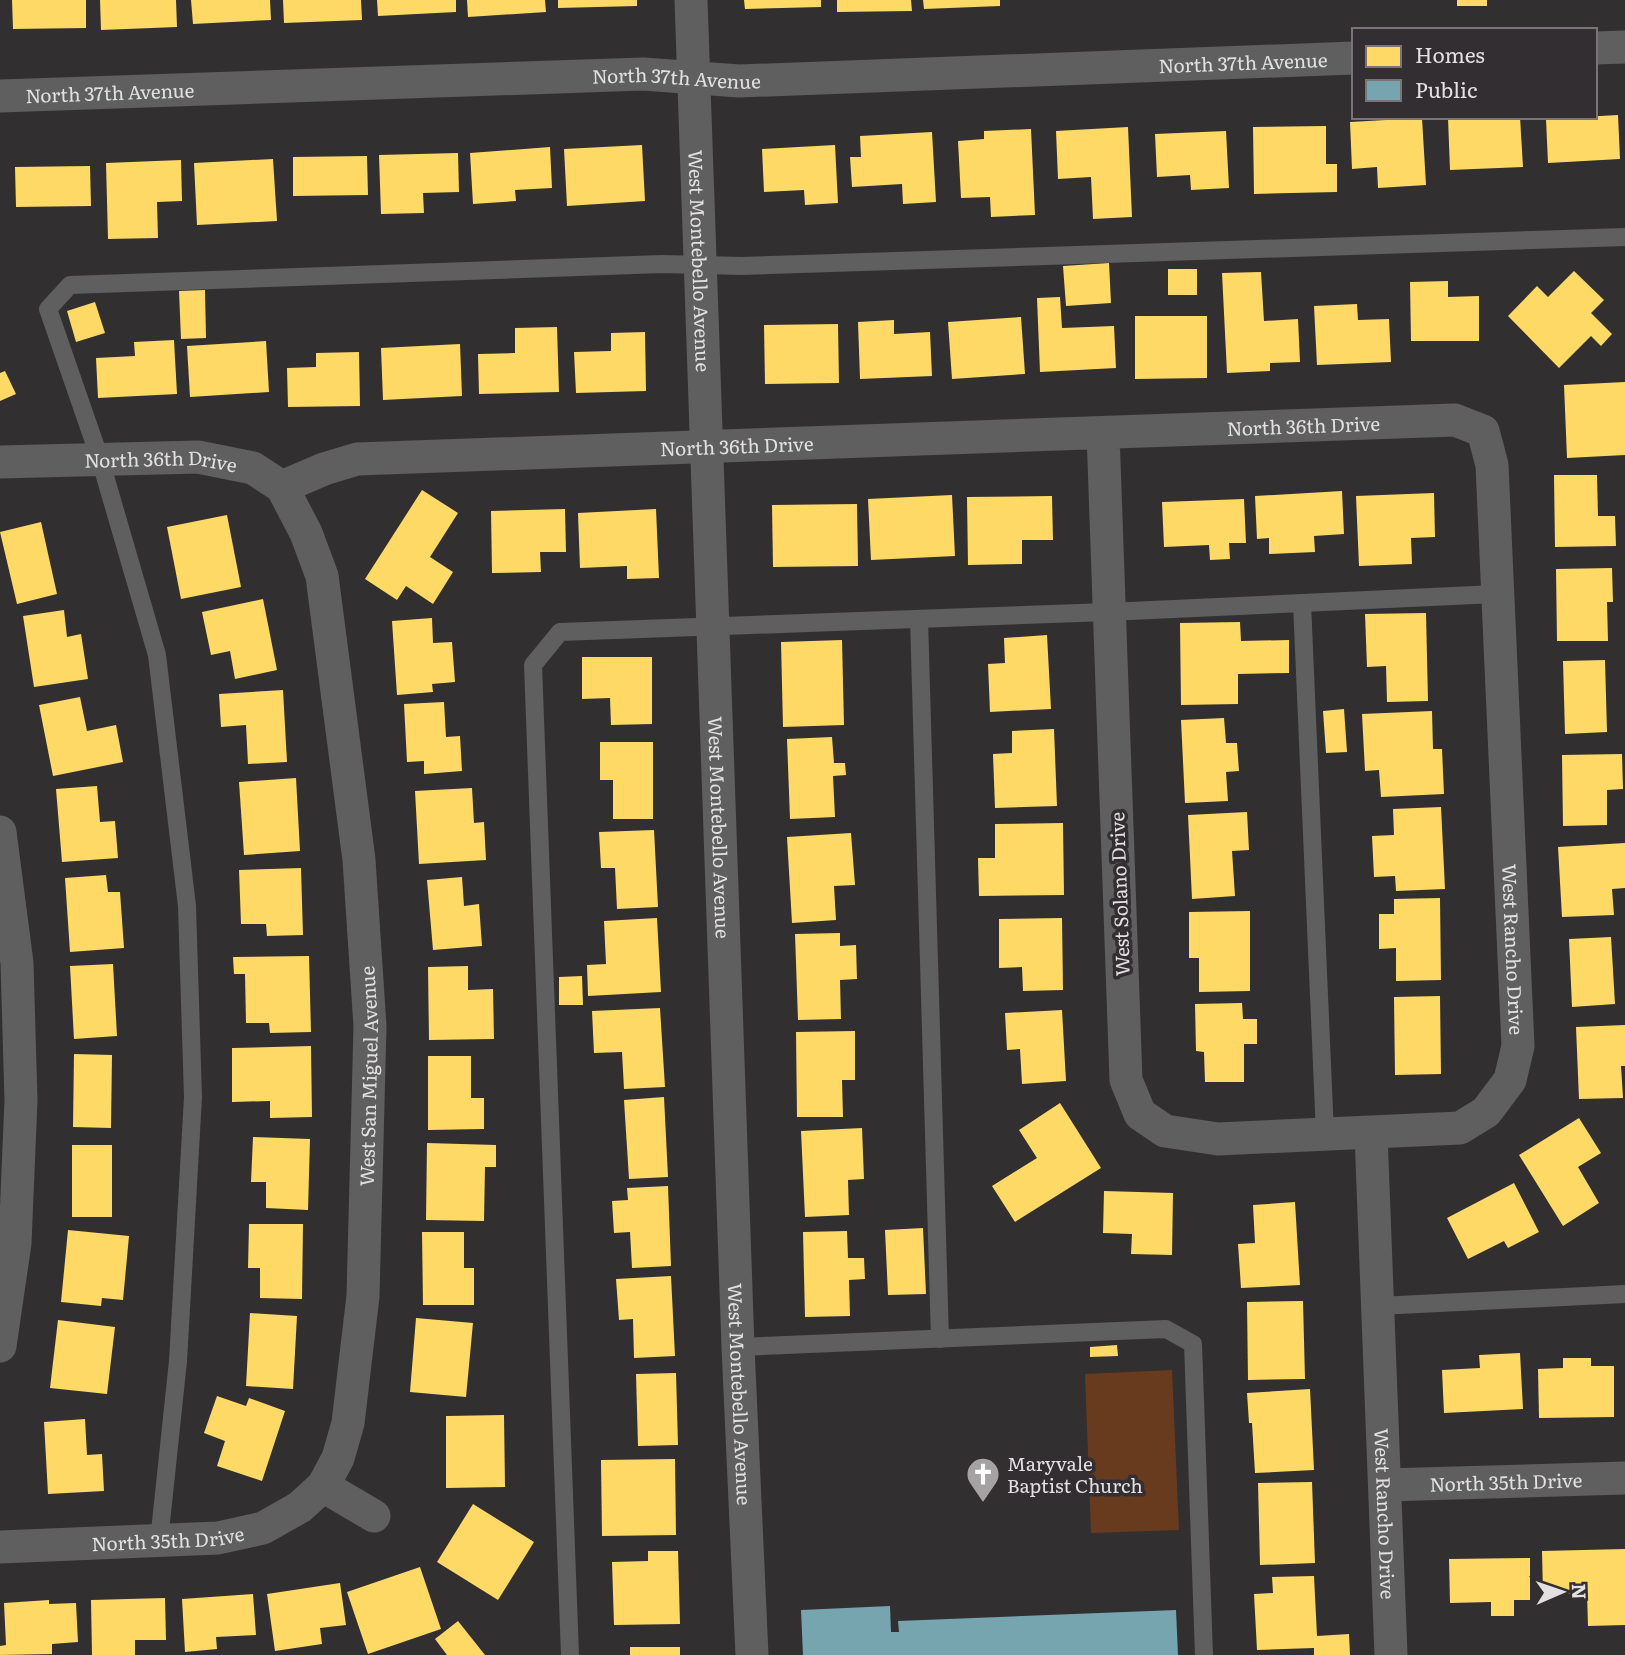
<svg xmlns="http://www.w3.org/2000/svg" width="1625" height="1655" viewBox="0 0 1625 1655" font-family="Literata,serif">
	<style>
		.green { fill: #683b1f }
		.homes { fill: #ffd966 }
		.public { fill: #76a5af }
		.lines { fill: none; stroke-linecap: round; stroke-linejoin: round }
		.lane { stroke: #605f60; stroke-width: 18 }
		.street { stroke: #605f60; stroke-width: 33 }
		.labels { text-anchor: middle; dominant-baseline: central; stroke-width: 7; stroke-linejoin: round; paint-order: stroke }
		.street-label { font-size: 19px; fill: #e2e0e1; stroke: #332e31 }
		.poi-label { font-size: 19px; fill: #e2e0e1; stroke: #332e31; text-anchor: start }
	</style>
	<rect width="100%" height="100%" fill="#322f31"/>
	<polygon class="green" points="1172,1370 1179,1530 1091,1533 1085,1374"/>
	<g class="homes">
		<polygon points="12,0 86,0 86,28 13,29"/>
		<polygon points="100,0 176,0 177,27 101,30"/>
		<polygon points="191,0 270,0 271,20 193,24"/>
		<polygon points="283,0 361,0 362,20 284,23"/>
		<polygon points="377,0 456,0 456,12 378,16"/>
		<polygon points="467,0 545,0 546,12 468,17"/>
		<polygon points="558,0 637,0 637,6 558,8"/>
		<polygon points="744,0 821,0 821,7 745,9"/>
		<polygon points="837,0 911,0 912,11 837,12"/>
		<polygon points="923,0 1000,0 1000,6 924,9"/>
		<rect x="1457" y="0" width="30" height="6"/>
		<polygon points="1618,115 1620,159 1548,163 1546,119"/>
		<polygon points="1520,117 1523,167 1450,170 1448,118"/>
		<polygon points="1422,118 1426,185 1378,188 1377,167 1352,169 1350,122"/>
		<polygon points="1326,126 1326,164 1337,164 1337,192 1254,194 1253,127"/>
		<polygon points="1128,127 1132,217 1093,219 1091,177 1058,179 1056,131"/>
		<polygon points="1031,129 1035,215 991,217 990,197 961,198 958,141 984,139 984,131"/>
		<polygon points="1226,131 1229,188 1191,190 1190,175 1157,177 1155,134"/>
		<polygon points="932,132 936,202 903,204 902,184 852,187 850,157 861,157 860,136"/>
		<polygon points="642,145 645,201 567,206 564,149"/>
		<polygon points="835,145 838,203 805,205 804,190 764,192 762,149"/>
		<polygon points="550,147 552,188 515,190 516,201 473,204 470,153"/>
		<polygon points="458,153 459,192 423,193 424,213 381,214 379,155"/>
		<polygon points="367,156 368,195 293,196 293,157"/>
		<polygon points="273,159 277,221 197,225 194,163"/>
		<polygon points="181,160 182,201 157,202 158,238 108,239 106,163"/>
		<polygon points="90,166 91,206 16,207 15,167"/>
		<polygon points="1109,263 1111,303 1066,306 1063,266"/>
		<rect x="1168" y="269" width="29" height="26"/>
		<polygon points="1574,271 1604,300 1591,313 1612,334 1601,346 1591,336 1559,368 1508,316 1537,286 1548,297"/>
		<polygon points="1261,272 1264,321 1298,319 1300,362 1270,363 1270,371 1227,373 1222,273"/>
		<polygon points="1448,281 1448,297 1479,296 1479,341 1411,341 1410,282"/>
		<polygon points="205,290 206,338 181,339 179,291"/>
		<polygon points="1060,297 1062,328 1114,326 1116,368 1040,372 1037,298"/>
		<polygon points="95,302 105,333 76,342 67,311"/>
		<polygon points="1357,304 1358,320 1389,319 1391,362 1317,365 1314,306"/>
		<polygon points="1135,316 1207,316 1207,378 1135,379"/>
		<polygon points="1021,317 1025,374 952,379 948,322"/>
		<polygon points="894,320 894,334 930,332 932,376 860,379 858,322"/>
		<polygon points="838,324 839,383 765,384 764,325"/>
		<polygon points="557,327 559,392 479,394 478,354 515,353 515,328"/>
		<polygon points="645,332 646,391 576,393 574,352 611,351 611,333"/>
		<polygon points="174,340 177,394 98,398 96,358 135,356 134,342"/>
		<polygon points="266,341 269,392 190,397 187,346"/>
		<polygon points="460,344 462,396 383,400 381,348"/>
		<polygon points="359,352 360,406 288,407 287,368 316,367 316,353"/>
		<polygon points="5,371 16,394 0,401 0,373"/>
		<polygon points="1625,382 1625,455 1567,458 1564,385"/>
		<polygon points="1554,475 1597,475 1598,516 1615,516 1616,546 1555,547"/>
		<polygon points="422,490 458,513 430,557 453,572 433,604 406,586 397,600 365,579"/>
		<polygon points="1342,491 1344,534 1314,536 1315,552 1269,554 1269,538 1257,539 1255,496"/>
		<polygon points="1434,493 1435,537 1411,538 1412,564 1359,566 1356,496"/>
		<polygon points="952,495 955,556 871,560 868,499"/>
		<polygon points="1052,496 1053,540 1022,540 1022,564 968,565 967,497"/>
		<polygon points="1244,499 1246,543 1229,543 1230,559 1210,560 1209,545 1164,547 1162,502"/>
		<polygon points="857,504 858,566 773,567 772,505"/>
		<polygon points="565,509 566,552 540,552 541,572 492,573 491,511"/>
		<polygon points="656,509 659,578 627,579 627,566 580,568 578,513"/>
		<polygon points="227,515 241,587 181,599 167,527"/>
		<polygon points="41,522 57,594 17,604 0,532"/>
		<polygon points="1612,568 1613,602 1607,602 1608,641 1557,641 1556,569"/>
		<polygon points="263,599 277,670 235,679 230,651 211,655 202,612"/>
		<polygon points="64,610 67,637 81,634 88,679 34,687 23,616"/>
		<polygon points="1426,613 1428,701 1387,702 1386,666 1367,667 1365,614"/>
		<polygon points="432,618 433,643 452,642 455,682 432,684 433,692 397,695 392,621"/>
		<polygon points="1240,622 1241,641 1289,640 1289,673 1238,674 1238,704 1181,705 1180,623"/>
		<polygon points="1047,635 1051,709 990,712 988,664 1005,663 1004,638"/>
		<polygon points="842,640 844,725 783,727 781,642"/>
		<polygon points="582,657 652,657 652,724 611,725 610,698 582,699"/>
		<polygon points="1605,660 1607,732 1565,734 1563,661"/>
		<polygon points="283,690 287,762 248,764 246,725 221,727 219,694"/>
		<polygon points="80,697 87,731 116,725 123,762 53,776 39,705"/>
		<polygon points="444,702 446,737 460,736 462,771 424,774 424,761 407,762 404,704"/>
		<polygon points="1344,709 1347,752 1326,753 1323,711"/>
		<polygon points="1432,711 1433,749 1442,749 1444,794 1381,797 1379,770 1365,771 1362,714"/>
		<polygon points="1224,718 1226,743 1237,743 1239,771 1226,772 1228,801 1185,803 1181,720"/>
		<polygon points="1054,729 1057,806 995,808 993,754 1012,753 1012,731"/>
		<polygon points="832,737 834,763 845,763 846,775 833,776 835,817 790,819 787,739"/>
		<polygon points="600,742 653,742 653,819 613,819 613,780 600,780"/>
		<polygon points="1622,754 1623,789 1607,790 1607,825 1563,826 1562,755"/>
		<polygon points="296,778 300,851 244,855 239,782"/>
		<polygon points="97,786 100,822 115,821 118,858 62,862 56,789"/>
		<polygon points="472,788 474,823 484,822 486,860 419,864 415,791"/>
		<polygon points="1441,807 1445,889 1396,891 1395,876 1374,877 1372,836 1394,835 1393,809"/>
		<polygon points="1247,812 1249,850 1232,851 1235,896 1192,899 1188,815"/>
		<polygon points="1063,823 1064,895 979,896 978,858 995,858 995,824"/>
		<polygon points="654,830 658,907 617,909 615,868 601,868 599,832"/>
		<polygon points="851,833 855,885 834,886 836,920 792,923 787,837"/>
		<polygon points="1625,843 1625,888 1612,889 1614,915 1562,917 1558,847"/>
		<polygon points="301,868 303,935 267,936 266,924 241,924 239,870"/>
		<polygon points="106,875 108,892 120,892 124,948 70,952 65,878"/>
		<polygon points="462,877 464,906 479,904 482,946 433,950 427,880"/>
		<polygon points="1440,898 1441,980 1396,981 1396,948 1379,949 1379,914 1394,914 1394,899"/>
		<polygon points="1250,911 1250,991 1199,992 1199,958 1189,958 1189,912"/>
		<polygon points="657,918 661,992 588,996 587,965 606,964 604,921"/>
		<polygon points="1062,918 1063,990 1023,991 1022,967 999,968 999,919"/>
		<polygon points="840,933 840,946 856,945 857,979 840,980 841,1019 798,1020 795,934"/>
		<polygon points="1611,937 1615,1004 1572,1007 1569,939"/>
		<polygon points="309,956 311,1032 270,1033 269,1023 246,1023 245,974 234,974 233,957"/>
		<polygon points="113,964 117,1036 74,1039 70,966"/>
		<polygon points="468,966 468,990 493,989 494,1039 429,1040 428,967"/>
		<polygon points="582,976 583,1005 559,1005 559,977"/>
		<polygon points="1440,996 1441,1074 1395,1075 1394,997"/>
		<polygon points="1242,1003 1243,1019 1257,1019 1257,1044 1244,1044 1244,1082 1205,1082 1204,1052 1196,1051 1195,1004"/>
		<polygon points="660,1008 665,1087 624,1089 622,1052 594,1053 592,1011"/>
		<polygon points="1062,1010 1066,1081 1022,1084 1020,1049 1007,1050 1005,1013"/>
		<polygon points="1625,1025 1625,1066 1621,1066 1623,1098 1579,1099 1576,1027"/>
		<polygon points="855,1031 855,1080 842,1080 843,1117 797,1117 796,1032"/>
		<polygon points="311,1046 312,1117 270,1118 270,1101 232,1102 232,1048"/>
		<polygon points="74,1054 112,1055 111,1128 73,1127"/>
		<polygon points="428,1056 471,1056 471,1098 484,1098 484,1129 428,1130"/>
		<polygon points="664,1097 668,1177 629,1179 624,1100"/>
		<polygon points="1060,1103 1101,1168 1015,1222 992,1186 1037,1158 1019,1130"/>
		<polygon points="1579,1118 1601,1153 1578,1167 1599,1203 1563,1226 1519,1155"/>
		<polygon points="862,1128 864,1179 848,1180 849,1215 805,1217 801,1131"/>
		<polygon points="253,1137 310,1139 308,1210 266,1208 266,1182 251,1182"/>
		<polygon points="427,1143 496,1145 496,1167 485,1167 484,1221 426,1220"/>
		<rect x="72" y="1145" width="40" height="72"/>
		<polygon points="1514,1183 1539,1232 1508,1248 1504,1241 1468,1259 1447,1218"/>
		<polygon points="668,1186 671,1266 632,1268 630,1232 614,1233 612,1201 628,1200 627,1188"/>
		<polygon points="1104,1191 1173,1193 1172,1255 1131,1254 1132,1234 1103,1233"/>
		<polygon points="1295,1202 1300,1285 1241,1288 1238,1244 1255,1243 1253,1205"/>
		<polygon points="249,1224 303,1224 302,1299 260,1298 260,1268 248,1268"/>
		<polygon points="923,1228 926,1294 888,1295 885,1230"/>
		<polygon points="68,1230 129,1236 123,1300 102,1298 101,1306 61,1302"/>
		<polygon points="847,1231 848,1258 864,1258 865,1279 849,1280 850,1316 805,1317 803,1232"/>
		<polygon points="422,1232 464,1232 464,1268 474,1268 474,1305 423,1305"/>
		<polygon points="671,1276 675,1356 634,1358 633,1319 619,1320 616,1279"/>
		<polygon points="1303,1301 1305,1379 1248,1380 1247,1302"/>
		<polygon points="250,1313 297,1316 293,1389 246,1386"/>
		<polygon points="416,1318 473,1323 466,1397 410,1392"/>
		<polygon points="58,1320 115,1327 107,1394 50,1388"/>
		<polygon points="1117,1345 1118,1356 1090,1357 1090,1347"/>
		<polygon points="1520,1353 1523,1409 1444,1413 1442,1370 1480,1368 1479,1355"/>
		<polygon points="1563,1358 1591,1358 1591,1366 1614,1366 1614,1417 1539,1418 1538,1369 1563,1368"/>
		<polygon points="676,1373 678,1445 638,1446 636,1374"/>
		<polygon points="1310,1389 1314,1470 1255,1473 1252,1423 1249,1423 1247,1393"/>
		<polygon points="217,1396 246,1406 249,1398 285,1411 262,1481 217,1466 225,1441 204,1433"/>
		<polygon points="504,1415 505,1487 446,1488 446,1416"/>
		<polygon points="85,1419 87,1455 102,1454 104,1491 48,1494 44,1422"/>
		<polygon points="675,1459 676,1535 602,1536 601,1460"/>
		<polygon points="1312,1482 1315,1563 1260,1565 1258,1483"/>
		<polygon points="473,1504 534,1542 498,1600 437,1562"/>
		<polygon points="1625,1549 1625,1625 1588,1626 1587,1593 1543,1595 1542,1551"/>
		<polygon points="648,1551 678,1551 680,1624 614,1625 612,1562 648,1561"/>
		<polygon points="1530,1558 1530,1600 1514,1600 1514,1616 1491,1616 1491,1602 1450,1603 1449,1559"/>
		<polygon points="420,1567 441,1629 368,1654 347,1592"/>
		<polygon points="1314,1576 1317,1636 1349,1634 1350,1655 1314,1655 1314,1648 1257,1650 1254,1594 1273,1593 1272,1577"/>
		<polygon points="340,1583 346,1625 320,1628 322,1644 275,1651 267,1594"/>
		<polygon points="253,1594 256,1635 216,1637 217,1649 185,1652 182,1599"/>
		<polygon points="165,1598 166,1640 135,1640 135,1655 92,1655 91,1600"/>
		<polygon points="49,1600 49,1604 76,1603 78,1642 52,1644 52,1654 0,1655 0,1646 6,1645 4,1603"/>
		<polygon points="458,1621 485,1655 447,1655 435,1639"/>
		<rect x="630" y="1647" width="50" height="8"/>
	</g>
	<polygon class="public" points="890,1606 891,1632 899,1632 898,1621 1176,1610 1178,1655 803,1655 801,1610"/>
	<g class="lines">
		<g class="lane">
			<polyline points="1302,603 1325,1134"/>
			<polyline points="919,619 940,1339"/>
			<polyline points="1378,1306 1625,1294"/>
			<polyline points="738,1347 1166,1329 1193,1344 1204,1655"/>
			<polyline points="159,1541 178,1361 193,1097 187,906 157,655 100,459 48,309 70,285 662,264 742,266 1625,237"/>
			<polyline points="570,1655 533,665 560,632 1108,612 1496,594"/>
		</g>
		<g class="street">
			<path id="s1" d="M691 0 738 1347 752 1655"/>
			<polyline points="1595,48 1625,47"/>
			<path id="s2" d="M0 96 643 74 739 81 1354 58"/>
			<path id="s3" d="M0 462 198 457 253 468 282 487 324 469 357 459 1455 420 1483 431 1492 465 1518 1046 1510 1080 1486 1112 1460 1128 1218 1139 1165 1131 1140 1114 1126 1080 1103 433"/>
			<polyline points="0,832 17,963 21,1100 15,1243 0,1346"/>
			<path id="s4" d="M1371 1134 1391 1655"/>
			<path id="s5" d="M1385 1485 1625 1478"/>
			<polyline points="323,1486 374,1516"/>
			<path id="s6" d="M0 1547 218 1538 263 1528 300 1507 323 1486 338 1458 348 1423 363 1296 370 1026 359 860 322 576 306 533 282 487"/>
		</g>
	</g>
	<defs>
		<symbol id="church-pin" viewBox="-11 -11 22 30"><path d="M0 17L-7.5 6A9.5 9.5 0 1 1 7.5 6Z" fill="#a4a2a3" stroke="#332e31"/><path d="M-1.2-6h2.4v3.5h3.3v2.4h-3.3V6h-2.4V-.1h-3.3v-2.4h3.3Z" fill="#fff"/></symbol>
	</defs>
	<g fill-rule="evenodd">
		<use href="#church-pin" x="964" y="1455" width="38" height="52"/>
	</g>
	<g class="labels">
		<g class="street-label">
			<text stroke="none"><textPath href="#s2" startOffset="1244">North 37th Avenue</textPath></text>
			<text stroke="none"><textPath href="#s2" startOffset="677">North 37th Avenue</textPath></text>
			<text stroke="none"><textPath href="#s2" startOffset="110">North 37th Avenue</textPath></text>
			<text stroke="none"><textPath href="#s1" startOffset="261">West Montebello Avenue</textPath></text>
			<text stroke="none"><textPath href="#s3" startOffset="1316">North 36th Drive</textPath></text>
			<text stroke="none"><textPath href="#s3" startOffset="749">North 36th Drive</textPath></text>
			<text stroke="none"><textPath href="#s3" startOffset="161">North 36th Drive</textPath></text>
			<text stroke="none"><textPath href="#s1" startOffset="828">West Montebello Avenue</textPath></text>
			<text transform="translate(1119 894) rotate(-92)">West Solano Drive</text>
			<text stroke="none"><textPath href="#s3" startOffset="2018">West Rancho Drive</textPath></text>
			<text stroke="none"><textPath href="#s6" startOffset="754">West San Miguel Avenue</textPath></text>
			<text stroke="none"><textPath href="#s1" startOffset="1395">West Montebello Avenue</textPath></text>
			<text stroke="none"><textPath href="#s5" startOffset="121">North 35th Drive</textPath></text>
			<text stroke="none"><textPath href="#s4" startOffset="380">West Rancho Drive</textPath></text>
			<text stroke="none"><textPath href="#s6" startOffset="168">North 35th Drive</textPath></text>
		</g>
		<g class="poi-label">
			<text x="1007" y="1463">Maryvale<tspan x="1007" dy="22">Baptist Church</tspan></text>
		</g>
	</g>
	<rect x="1352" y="28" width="245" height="91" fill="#332e31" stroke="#797577" stroke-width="2"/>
	<rect x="1366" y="46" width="35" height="21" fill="#ffd966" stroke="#797577" stroke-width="2"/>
	<text x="1415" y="63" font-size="21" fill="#e2e0e1">Homes</text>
	<rect x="1366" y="80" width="35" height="21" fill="#76a5af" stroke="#797577" stroke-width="2"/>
	<text x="1415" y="98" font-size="21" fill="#e2e0e1">Public</text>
	<g transform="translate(1562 1592) rotate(88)" stroke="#332e31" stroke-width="5" paint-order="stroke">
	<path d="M0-5L12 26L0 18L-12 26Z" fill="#e2e0e1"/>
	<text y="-10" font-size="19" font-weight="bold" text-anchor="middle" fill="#e2e0e1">N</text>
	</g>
</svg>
